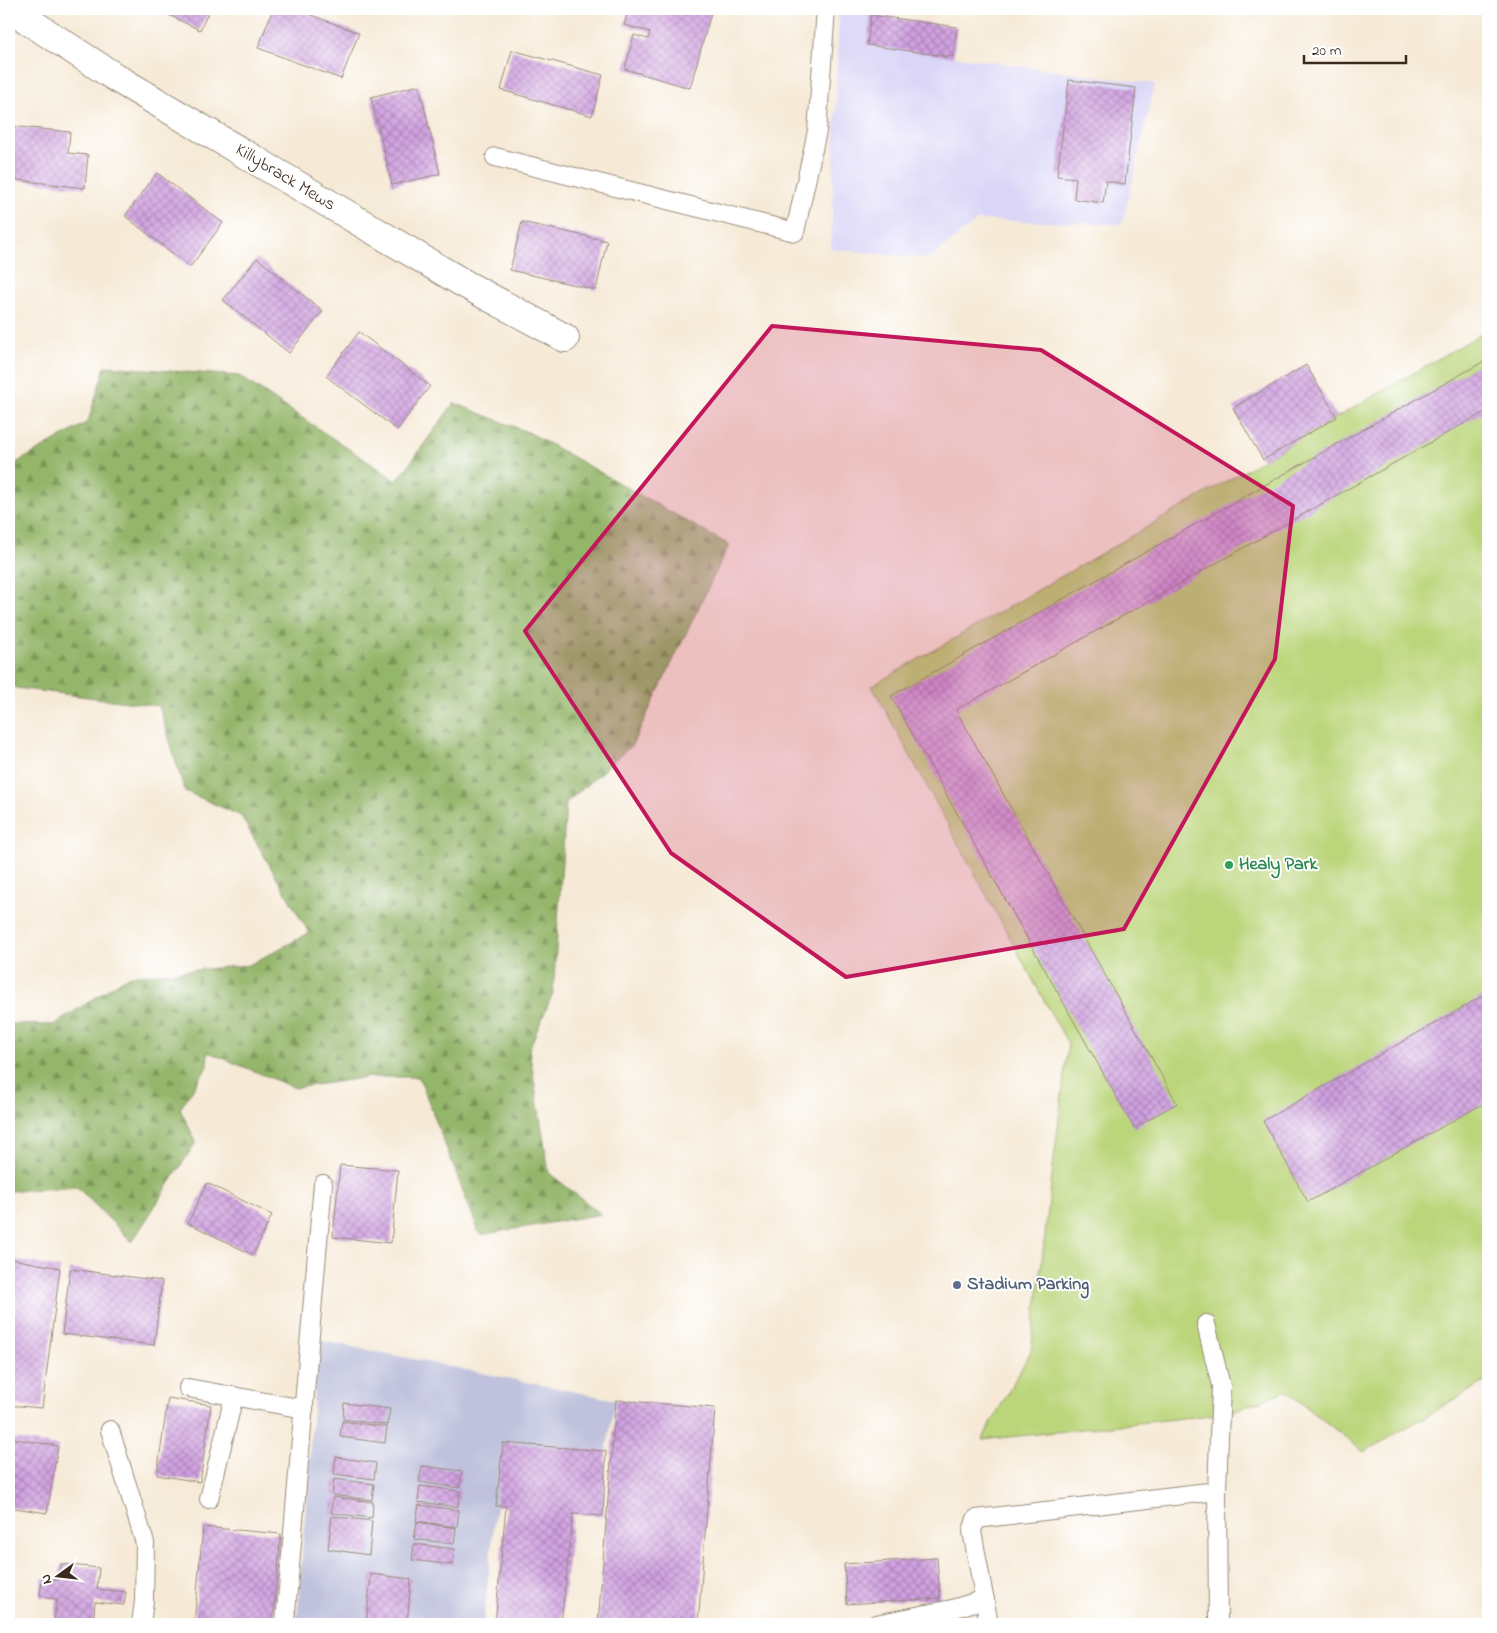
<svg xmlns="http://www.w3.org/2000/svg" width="1497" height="1633" viewBox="0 0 1497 1633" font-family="'Indie Flower',sans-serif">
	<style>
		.built { fill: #dad6f7 }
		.industrial { fill: #c0c2dd }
		.grass { fill: #bbd57a; stroke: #7b804c }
		.forest { fill: url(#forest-firs); stroke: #687044 }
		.building { fill: url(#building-cross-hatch) }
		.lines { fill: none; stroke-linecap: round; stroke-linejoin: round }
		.lane-casing { stroke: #988a7a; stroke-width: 20 }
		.street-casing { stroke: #988a7a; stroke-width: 30 }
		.lane { stroke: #fff; stroke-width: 18 }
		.street { stroke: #fff; stroke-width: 28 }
		.marked { fill: #c2185b; fill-opacity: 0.2; stroke: #c2185b; stroke-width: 4; stroke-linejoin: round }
		.leisure-dot { fill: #2e9e5b; stroke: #fff; stroke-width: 2 }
		.service-dot { fill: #5c6f8a; stroke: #fff; stroke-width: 2 }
		.labels { text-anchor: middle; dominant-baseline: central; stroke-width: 4; stroke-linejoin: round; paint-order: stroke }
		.street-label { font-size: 18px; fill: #3b2a1e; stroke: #fff }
		.leisure-label { font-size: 18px; font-weight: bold; fill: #27864d; stroke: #fff; text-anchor: start }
		.service-label { font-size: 18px; font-weight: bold; fill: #4e5e75; stroke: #fff; text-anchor: start }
	</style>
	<defs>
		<pattern id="forest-firs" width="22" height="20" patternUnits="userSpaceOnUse" patternTransform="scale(1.25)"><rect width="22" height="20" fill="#94b66a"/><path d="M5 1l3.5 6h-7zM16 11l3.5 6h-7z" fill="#7a9457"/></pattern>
		<pattern id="building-cross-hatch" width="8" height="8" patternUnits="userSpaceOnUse" patternTransform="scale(1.25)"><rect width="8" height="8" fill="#d0a0e1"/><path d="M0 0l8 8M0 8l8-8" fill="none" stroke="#aa83b6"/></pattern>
	</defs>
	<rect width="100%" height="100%" fill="#fff"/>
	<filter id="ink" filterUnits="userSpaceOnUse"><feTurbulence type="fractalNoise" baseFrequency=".02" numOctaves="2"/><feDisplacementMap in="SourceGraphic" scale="10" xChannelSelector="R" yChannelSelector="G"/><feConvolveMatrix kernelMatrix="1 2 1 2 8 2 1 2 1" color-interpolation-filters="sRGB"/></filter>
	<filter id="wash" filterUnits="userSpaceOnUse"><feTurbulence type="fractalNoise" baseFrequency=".0096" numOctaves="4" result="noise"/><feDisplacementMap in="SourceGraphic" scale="20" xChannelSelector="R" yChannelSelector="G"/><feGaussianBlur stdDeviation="1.12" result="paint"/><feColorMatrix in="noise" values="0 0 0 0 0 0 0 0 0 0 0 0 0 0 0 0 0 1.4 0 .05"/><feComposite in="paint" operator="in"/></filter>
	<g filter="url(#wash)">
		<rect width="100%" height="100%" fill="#f6ead7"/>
		<polygon class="built" points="839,9 867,9 871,15 868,45 1155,84 1122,224 978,220 929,259 831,249"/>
		<polygon class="industrial" points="318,1340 616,1400 606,1451 503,1443 483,1624 297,1624"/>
		<polygon class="grass" points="1488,330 1488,1380 1364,1452 1286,1391 1229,1413 982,1440 1031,1351 1068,1044 872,686"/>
		<polygon class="forest" points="105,366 239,376 397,481 454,403 530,433 729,545 632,745 566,803 553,993 529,1049 549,1173 601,1214 480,1235 419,1077 369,1077 295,1088 208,1052 207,1067 180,1109 196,1142 132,1242 77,1187 9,1191 9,1024 54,1025 128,976 249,965 309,933 241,816 185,791 159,706 16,688 9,680 9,467 88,422"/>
		<g id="blocks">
			<g class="building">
				<polygon points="156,9 210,9 200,30"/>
				<polygon points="273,9 295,9 359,33 341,79 258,48"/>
				<polygon points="629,9 712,9 690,88 625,69 634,35 648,39 650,32 624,25"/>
				<polygon points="871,15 957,27 953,57 867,45"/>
				<polygon points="512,50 603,75 592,116 501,90"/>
				<polygon points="1069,80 1136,88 1125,184 1106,181 1103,203 1074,199 1076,178 1057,176"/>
				<polygon points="419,85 440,174 392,185 371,97"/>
				<polygon points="9,126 70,132 68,153 88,155 85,188 9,179"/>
				<polygon points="157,173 223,223 190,267 125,216"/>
				<polygon points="522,222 607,241 596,290 510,270"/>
				<polygon points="257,258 323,311 289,353 223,300"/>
				<polygon points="359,332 430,386 397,430 326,376"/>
				<polygon points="1488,359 1488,410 956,710 1177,1103 1134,1128 891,696"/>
				<polygon points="1306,365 1337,417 1263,460 1233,408"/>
				<polygon points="1488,993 1488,1101 1308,1202 1263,1121"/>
				<polygon points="340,1165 398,1170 391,1243 333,1237"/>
				<polygon points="207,1183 272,1215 253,1255 188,1223"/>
				<polygon points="12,1259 60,1268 42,1408 9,1405 9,1286"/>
				<polygon points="70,1269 162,1281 154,1345 62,1334"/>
				<polygon points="168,1398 211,1405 200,1482 157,1475"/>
				<polygon points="616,1400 715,1408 698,1624 598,1624"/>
				<polygon points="344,1403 390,1409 387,1425 343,1419"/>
				<polygon points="342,1421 387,1427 385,1443 340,1437"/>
				<polygon points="9,1438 58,1446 47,1513 9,1507"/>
				<polygon points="503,1443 606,1451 603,1516 573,1514 561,1624 495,1624 506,1506 496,1506"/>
				<polygon points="336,1457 376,1463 374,1479 334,1474"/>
				<polygon points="422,1466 462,1471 459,1488 419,1482"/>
				<polygon points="334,1479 374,1484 372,1500 332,1495"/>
				<polygon points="420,1486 460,1491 458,1507 418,1502"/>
				<polygon points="333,1497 373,1502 372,1518 331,1513"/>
				<polygon points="419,1505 459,1510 457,1527 416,1521"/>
				<polygon points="332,1516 372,1521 369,1555 328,1549"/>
				<polygon points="417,1522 456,1528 454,1544 414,1539"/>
				<polygon points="203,1527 281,1534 273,1624 194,1624"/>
				<polygon points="414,1544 455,1549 453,1565 412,1560"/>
				<polygon points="937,1558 940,1598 847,1604 844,1564"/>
				<polygon points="61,1564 99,1568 97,1589 126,1592 124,1605 95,1602 93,1624 54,1624 57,1599 40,1597 42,1578 59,1580"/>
				<polygon points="371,1574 411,1579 407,1624 366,1624"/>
			</g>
		</g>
	</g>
	<g filter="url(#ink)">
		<use href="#blocks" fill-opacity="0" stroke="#988a7a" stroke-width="1"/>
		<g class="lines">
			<defs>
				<g id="lane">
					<polyline points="495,157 795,232 817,131 826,9"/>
					<polyline points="1206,1324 1221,1386 1217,1491 1218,1624"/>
					<polyline points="188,1388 304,1409"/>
					<polyline points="110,1430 145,1543 144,1601 141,1624"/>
					<polyline points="209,1499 234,1396"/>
					<polyline points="285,1624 323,1184"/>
					<polyline points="876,1624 952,1609 985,1599"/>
					<polyline points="989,1624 972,1531 976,1519 1217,1491"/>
				</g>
				<polyline id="street" points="10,9 118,79 463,283 565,338"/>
			</defs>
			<use href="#lane" class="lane-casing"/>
			<use href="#street" class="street-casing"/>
			<use href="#lane" class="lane"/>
			<use href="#street" class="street"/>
		</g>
	</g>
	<path class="marked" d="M772 326 1041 350 1293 506 1275 659 1124 929 846 977 671 853 525 631Z"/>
	<circle class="leisure-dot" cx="1229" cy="865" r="5"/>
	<circle class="service-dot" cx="957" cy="1285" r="5"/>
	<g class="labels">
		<g class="street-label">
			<text transform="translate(285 178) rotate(31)">Killybrack Mews</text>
		</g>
		<g class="leisure-label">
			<text x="1239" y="865">Healy Park</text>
		</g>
		<g class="service-label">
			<text x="967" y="1285">Stadium Parking</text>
		</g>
	</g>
	<rect width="1497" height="1633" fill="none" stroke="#fff" stroke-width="30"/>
	<g transform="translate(58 1576) rotate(255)" stroke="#ffffff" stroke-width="4" paint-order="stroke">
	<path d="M0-4L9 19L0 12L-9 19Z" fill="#3b2a1e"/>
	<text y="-8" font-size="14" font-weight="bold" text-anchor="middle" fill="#3b2a1e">N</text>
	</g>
	<path d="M1304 55v8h102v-8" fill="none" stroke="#3b2a1e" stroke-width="2.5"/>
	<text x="1312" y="55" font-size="15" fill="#3b2a1e" stroke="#ffffff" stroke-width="4" paint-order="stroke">20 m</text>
</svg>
